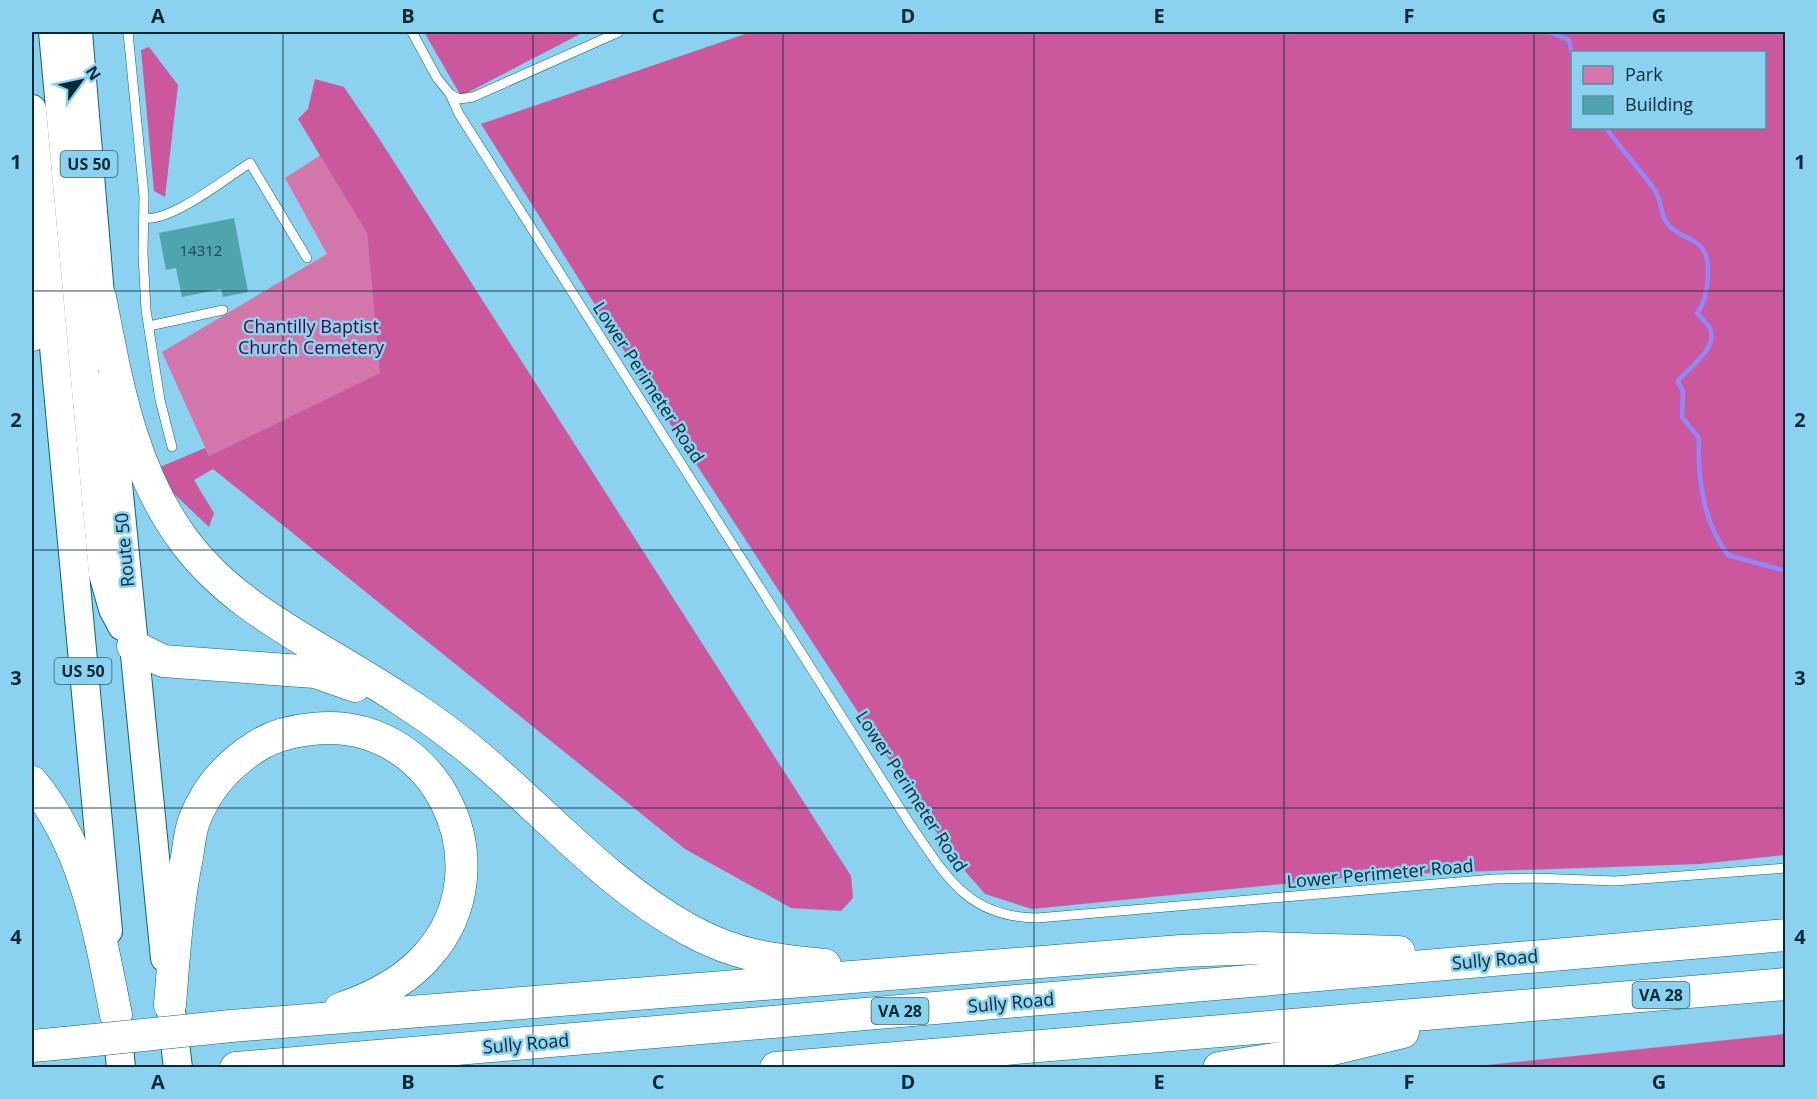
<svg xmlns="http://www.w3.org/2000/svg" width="1817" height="1099" viewBox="0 0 1817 1099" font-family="'Open Sans',sans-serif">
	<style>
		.green { fill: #d376ab }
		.forest { fill: #cb579d; fill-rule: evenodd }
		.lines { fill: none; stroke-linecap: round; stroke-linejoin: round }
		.stream { stroke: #9287fa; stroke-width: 4.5 }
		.building { fill: #50a4ae }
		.service-casing { stroke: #12627c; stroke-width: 10 }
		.trunk-casing { stroke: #12627c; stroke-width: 30 }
		.motorway-casing { stroke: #12627c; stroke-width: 33 }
		.service { stroke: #fff; stroke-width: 9 }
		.trunk { stroke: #fff; stroke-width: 28 }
		.motorway { stroke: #fff; stroke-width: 32 }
		.motorway-bridge-casing { stroke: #12627c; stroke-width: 33; stroke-linecap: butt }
		.motorway-bridge { stroke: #fff; stroke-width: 32 }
		.grid { fill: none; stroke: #0a2934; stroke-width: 1.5; stroke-opacity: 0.55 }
		.labels { text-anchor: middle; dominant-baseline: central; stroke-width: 5; stroke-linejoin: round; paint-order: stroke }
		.number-label { font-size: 15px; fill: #1c4852 }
		.shield { fill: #8ad2ef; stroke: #305c6c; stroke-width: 1.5 }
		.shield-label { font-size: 16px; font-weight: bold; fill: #0a2934 }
		.park-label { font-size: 18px; fill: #500437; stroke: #8ad2ef }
		.street-label { font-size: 18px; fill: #0a2934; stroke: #8ad2ef }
		.neatline { fill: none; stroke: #0a2934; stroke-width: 2 }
		.grid-label { font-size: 20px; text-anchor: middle; font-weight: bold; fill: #0a2934 }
	</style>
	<rect width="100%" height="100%" fill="#8ad2ef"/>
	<polygon class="green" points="321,155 367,233 381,373 209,456 162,352 327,254 285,178"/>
	<g class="forest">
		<polygon points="424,32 584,32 461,96"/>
		<path d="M751 32H1785V855L1700 864 1373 875 1032 909 985 894 952 856 685 447 481 124ZM1572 52H1764V128H1572Z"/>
		<polygon points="149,47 178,85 165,197 154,191 141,50"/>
		<polygon points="315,79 344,87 380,140 851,876 853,898 841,911 791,908 685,849 213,469 194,480 214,513 209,527 171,491 160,467 205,448 209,456 380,373 367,233 298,119 308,109"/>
		<polygon points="1785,1034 1785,1067 1468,1067"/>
	</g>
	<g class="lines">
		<g class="stream">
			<polyline points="1549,32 1569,40 1572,54"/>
			<path d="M1606 128C1621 149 1639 168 1654 189 1661 198 1660 210 1665 220 1673 235 1691 236 1701 247 1713 260 1708 301 1697 313 1701 318 1707 323 1710 328 1719 348 1689 367 1678 381L1683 392 1682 417 1699 438C1697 477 1704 524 1728 555L1786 571"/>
		</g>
	</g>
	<polygon class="building" points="234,218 248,292 223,297 221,289 182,297 176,268 166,270 159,233"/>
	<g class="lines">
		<defs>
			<g id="service">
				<polyline points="128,32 144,196 143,254 146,310 160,400 172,447"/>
				<path d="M412 32 437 78 450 94 459 114 910 824C946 876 967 917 1037 918L1494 879 1534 878 1615 881 1786 868"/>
				<polyline points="450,94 459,99 473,97 619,32"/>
				<path d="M145 218C171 222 226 178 250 163L307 258"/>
				<polyline points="149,326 223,310"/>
			</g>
			<g id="trunk">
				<polyline points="53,32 103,574 113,609 122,626"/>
				<polyline points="78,32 102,319"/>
				<polyline points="32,109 108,931"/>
				<polyline points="108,383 165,958"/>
				<polyline points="171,1010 178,1068"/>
				<polyline points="116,1016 121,1068"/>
			</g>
			<g id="motorway">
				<polyline points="32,270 32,335"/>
				<path d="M100 297C117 383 131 470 185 542 224 594 277 624 332 657 379 685 425 713 467 747 542 808 604 883 689 930 737 956 771 960 825 965"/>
				<polyline points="133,646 163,661 315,672 355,686"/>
				<path d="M32 782C86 847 100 935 116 1015"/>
				<path d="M170 1005C174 955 177 906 187 857 189 845 190 832 194 821 206 789 228 764 257 746 274 735 292 731 312 729 435 714 508 864 428 955 406 981 372 998 340 1009"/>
				<polyline points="231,1026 1181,951 1263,948 1399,952"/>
				<polyline points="32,1046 65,1043"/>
				<polyline points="236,1068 1786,935"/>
				<polyline points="776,1068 1786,984"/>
				<polyline points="1219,1068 1324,1051 1403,1032"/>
			</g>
		</defs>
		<use href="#service" class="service-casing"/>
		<use href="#trunk" class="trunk-casing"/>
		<use href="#motorway" class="motorway-casing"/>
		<use href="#service" class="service"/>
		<use href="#trunk" class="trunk"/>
		<use href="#motorway" class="motorway"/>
		<defs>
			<polyline id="motorway-bridge" points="65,1043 231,1026"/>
		</defs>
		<use href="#motorway-bridge" class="motorway-bridge-casing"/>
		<use href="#motorway-bridge" class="motorway-bridge"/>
	</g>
	<path class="grid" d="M283 32V1068M533 32V1068M783 32V1068M1034 32V1068M1284 32V1068M1534 32V1068M32 291H1786M32 550H1786M32 808H1786"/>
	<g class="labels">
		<g class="number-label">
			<text x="201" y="250">14312</text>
		</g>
		<g class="shield">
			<rect x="60.5" y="151" width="57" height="26" rx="4.5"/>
			<rect x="54.5" y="658" width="57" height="26" rx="4.5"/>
			<rect x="1632.5" y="982" width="57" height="26" rx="4.5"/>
			<rect x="871.5" y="998" width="57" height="26" rx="4.5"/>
		</g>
		<g class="shield-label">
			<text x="89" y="164">US 50</text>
			<text x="83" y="671">US 50</text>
			<text x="1661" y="995">VA 28</text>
			<text x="900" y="1011">VA 28</text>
		</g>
		<g class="park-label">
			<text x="311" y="326">Chantilly Baptist<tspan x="311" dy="21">Church Cemetery</tspan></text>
		</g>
		<g class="street-label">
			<text transform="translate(649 382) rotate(57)">Lower Perimeter Road</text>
			<text transform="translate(124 550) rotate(-95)">Route 50</text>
			<text transform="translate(912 791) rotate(57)">Lower Perimeter Road</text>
			<text transform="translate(1380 873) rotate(-5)">Lower Perimeter Road</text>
			<text transform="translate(1495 959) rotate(-5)">Sully Road</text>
			<text transform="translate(1011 1002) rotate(-5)">Sully Road</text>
			<text transform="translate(526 1043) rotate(-5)">Sully Road</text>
		</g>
	</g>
	<rect width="1817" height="1099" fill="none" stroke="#8ad2ef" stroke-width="66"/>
	<rect x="1571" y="51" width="195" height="78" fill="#8ad2ef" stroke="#578ea4" stroke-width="1.5"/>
	<rect x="1583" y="66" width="30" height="18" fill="#d376ab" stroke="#578ea4" stroke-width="1.5"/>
	<text x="1625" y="81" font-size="18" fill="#0a2934">Park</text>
	<rect x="1583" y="96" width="30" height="18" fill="#50a4ae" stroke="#578ea4" stroke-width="1.5"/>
	<text x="1625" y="111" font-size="18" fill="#0a2934">Building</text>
	<g transform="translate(81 81) rotate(57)" stroke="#8ad2ef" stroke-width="4.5" paint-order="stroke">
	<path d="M0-4.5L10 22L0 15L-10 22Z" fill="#0a2934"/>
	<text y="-9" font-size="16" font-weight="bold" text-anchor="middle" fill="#0a2934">N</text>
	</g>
	<rect x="33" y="33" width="1751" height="1033" class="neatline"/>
	<g class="grid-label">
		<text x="158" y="23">A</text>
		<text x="408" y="23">B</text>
		<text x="658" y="23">C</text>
		<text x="908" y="23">D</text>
		<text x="1159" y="23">E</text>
		<text x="1409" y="23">F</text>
		<text x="1659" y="23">G</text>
		<text x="16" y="169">1</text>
		<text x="1800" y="169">1</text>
		<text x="16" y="427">2</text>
		<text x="1800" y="427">2</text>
		<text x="16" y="685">3</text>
		<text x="1800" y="685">3</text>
		<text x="16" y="944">4</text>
		<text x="1800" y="944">4</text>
		<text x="158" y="1089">A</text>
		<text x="408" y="1089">B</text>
		<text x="658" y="1089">C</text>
		<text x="908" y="1089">D</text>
		<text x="1159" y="1089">E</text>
		<text x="1409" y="1089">F</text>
		<text x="1659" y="1089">G</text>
	</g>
</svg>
